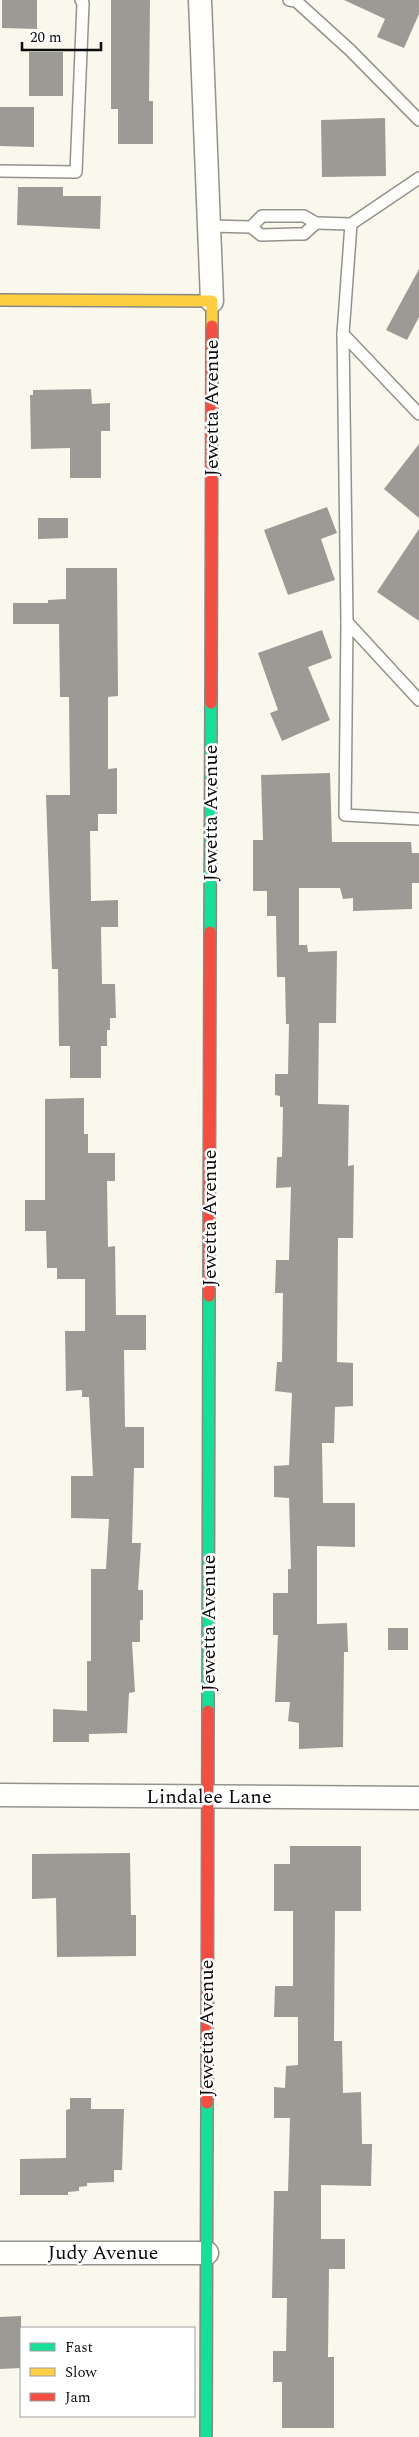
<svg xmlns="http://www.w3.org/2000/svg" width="419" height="2437" viewBox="0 0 419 2437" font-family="Spectral,serif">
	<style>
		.building { fill: #9c9a94 }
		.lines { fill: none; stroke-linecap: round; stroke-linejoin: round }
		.lane-casing { stroke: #93928d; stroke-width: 14 }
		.street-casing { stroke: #93928d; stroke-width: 25 }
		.fast-casing { stroke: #898883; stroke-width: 14 }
		.slow-casing { stroke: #898883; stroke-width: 14 }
		.jam-casing { stroke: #898883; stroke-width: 14 }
		.lane { stroke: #fefefc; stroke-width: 11 }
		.street { stroke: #fefefc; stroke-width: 22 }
		.fast { stroke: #16e098; stroke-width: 11 }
		.slow { stroke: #ffcf43; stroke-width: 11 }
		.jam { stroke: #f24e42; stroke-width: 11 }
		.labels { text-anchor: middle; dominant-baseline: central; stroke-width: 5; stroke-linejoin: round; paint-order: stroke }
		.street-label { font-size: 20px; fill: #0b0b0b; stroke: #fff }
	</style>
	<rect width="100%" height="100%" fill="#faf8ed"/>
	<g class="building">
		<polygon points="2,0 37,0 37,29 2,28"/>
		<polygon points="111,0 150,0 149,101 153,101 153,144 118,144 118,109 111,109"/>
		<polygon points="344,0 419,0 419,14 404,48 377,37 385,19"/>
		<rect x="29" y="52" width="34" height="44"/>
		<polygon points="0,107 34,107 34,147 0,146"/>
		<polygon points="385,118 386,176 322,177 321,120"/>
		<polygon points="18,187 63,187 63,196 101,196 100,229 17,225"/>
		<polygon points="419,269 419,317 407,340 386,330"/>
		<polygon points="91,389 92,404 110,403 110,431 101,431 101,478 70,478 70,448 31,449 30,395 33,395 33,390"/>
		<polygon points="419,444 419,518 384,489"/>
		<polygon points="327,507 337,533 321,539 335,580 288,595 264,530"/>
		<polygon points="38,518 68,518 68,538 38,539"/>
		<polygon points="419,529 419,621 377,592"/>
		<polygon points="66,568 117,568 118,696 108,697 108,769 117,768 117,814 98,814 98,831 90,831 91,901 118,900 118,927 101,927 102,984 115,984 116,1018 110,1018 110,1030 107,1030 107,1046 101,1046 101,1078 70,1078 70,1046 59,1046 58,969 52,969 46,795 70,795 69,697 60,697 59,624 13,624 13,603 48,603 48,600 66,599"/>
		<polygon points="322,630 332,658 308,667 330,720 282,741 270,713 278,710 258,653"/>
		<polygon points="330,773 332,842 411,842 412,853 419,853 419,883 412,883 412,909 353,911 353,898 343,899 340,888 299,888 299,945 307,945 308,952 337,951 336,1023 319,1023 318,1104 349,1105 348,1166 354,1165 353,1238 338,1238 337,1362 353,1363 353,1406 335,1407 334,1443 322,1443 323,1503 355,1503 355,1547 317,1546 317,1624 347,1623 348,1652 344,1652 343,1747 299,1749 299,1723 288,1721 290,1702 275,1702 278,1635 273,1635 273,1593 288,1593 288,1569 291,1569 289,1498 274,1497 274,1466 289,1465 292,1393 275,1391 277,1362 282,1362 283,1293 275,1293 276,1260 289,1260 291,1187 276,1188 277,1157 282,1157 283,1107 280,1107 280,1096 275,1095 275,1074 288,1074 289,1024 286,1024 285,977 277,977 276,916 267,916 267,891 253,891 253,840 263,840 261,775"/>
		<polygon points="84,1098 84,1134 88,1134 88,1153 115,1153 115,1181 107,1181 108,1247 115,1246 116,1315 146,1315 146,1350 124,1350 125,1427 144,1427 144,1468 134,1468 132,1543 141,1543 138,1590 143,1590 143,1620 140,1620 140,1642 132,1642 135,1692 129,1693 127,1733 89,1734 89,1742 53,1742 53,1709 87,1711 87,1661 91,1661 91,1569 106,1569 109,1519 71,1518 71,1476 93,1476 89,1397 82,1397 82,1390 66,1391 65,1331 85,1331 85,1279 57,1279 57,1268 47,1268 46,1231 25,1231 25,1200 45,1200 45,1099"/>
		<rect x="388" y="1628" width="20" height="22"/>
		<polygon points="290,1846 361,1846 361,1911 335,1911 334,2041 342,2041 343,2093 361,2092 362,2144 372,2144 371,2186 321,2185 321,2239 345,2239 345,2269 329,2269 328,2357 334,2357 334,2428 282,2428 282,2382 273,2382 273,2351 286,2351 287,2298 272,2298 274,2191 288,2191 290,2118 274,2118 274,2087 285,2088 286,2066 298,2065 298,2017 274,2017 275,1986 293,1986 293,1911 274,1911 274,1864 290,1864"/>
		<polygon points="130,1853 131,1915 136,1915 136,1956 57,1957 56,1898 32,1899 32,1854"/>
		<polygon points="70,2098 91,2098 91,2109 124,2109 122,2170 114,2170 114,2182 87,2183 87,2186 79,2187 79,2191 68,2192 68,2195 20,2195 20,2159 66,2158 66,2110 70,2109"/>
		<polygon points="21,2316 21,2368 0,2369 0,2317"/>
	</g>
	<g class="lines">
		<defs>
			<g id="lane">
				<polyline points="289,0 296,1 350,50 419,120"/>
				<polyline points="0,171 76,172 83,3 81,0"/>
				<polyline points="419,178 351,224 343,334 419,414"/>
				<polyline points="316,223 351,224"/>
				<polyline points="209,226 251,227 261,235 296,234 304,234 316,223 304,216 262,216 251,227"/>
				<polyline points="343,334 347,622 419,700"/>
				<polyline points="347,622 345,815 419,819"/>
			</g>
			<g id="street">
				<polyline points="200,0 212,301"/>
				<polyline points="0,1795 419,1798"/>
				<polyline points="0,2253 207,2253"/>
			</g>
			<g id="fast">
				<polyline points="210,932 211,703"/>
				<polyline points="208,1711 209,1296"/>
				<polyline points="206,2437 207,2103"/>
			</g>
			<polyline id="slow" points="0,300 212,301 212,326"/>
			<g id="jam">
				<polyline points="211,703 212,326"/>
				<polyline points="209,1296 210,932"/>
				<polyline points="207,2103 208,1711"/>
			</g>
		</defs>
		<use href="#lane" class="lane-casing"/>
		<use href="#street" class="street-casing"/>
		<use href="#fast" class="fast-casing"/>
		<use href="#slow" class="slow-casing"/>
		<use href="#jam" class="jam-casing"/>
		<use href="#lane" class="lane"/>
		<use href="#street" class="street"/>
		<use href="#fast" class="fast"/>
		<use href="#slow" class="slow"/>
		<use href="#jam" class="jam"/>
	</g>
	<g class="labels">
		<g class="street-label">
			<text transform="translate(212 408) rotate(-90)">Jewetta Avenue</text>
			<text transform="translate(211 813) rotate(-90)">Jewetta Avenue</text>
			<text transform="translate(210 1218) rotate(-90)">Jewetta Avenue</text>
			<text transform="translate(209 1623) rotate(-90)">Jewetta Avenue</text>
			<text x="209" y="1797">Lindalee Lane</text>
			<text transform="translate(207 2028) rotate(-90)">Jewetta Avenue</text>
			<text x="103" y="2253">Judy Avenue</text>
		</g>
	</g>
	<rect x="20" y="2327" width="175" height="90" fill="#ffffff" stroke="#9d9d9d"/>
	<rect x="30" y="2343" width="25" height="8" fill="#16e098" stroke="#9d9d9d"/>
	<text x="65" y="2352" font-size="15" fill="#0b0b0b">Fast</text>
	<rect x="30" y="2368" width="25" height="8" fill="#ffcf43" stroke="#9d9d9d"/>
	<text x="65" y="2377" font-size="15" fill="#0b0b0b">Slow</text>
	<rect x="30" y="2393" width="25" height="8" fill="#f24e42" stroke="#9d9d9d"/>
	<text x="65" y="2402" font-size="15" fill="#0b0b0b">Jam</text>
	<path d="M22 42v8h79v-8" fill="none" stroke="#0b0b0b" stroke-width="2.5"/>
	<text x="30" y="42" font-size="15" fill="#0b0b0b" stroke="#ffffff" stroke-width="4" paint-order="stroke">20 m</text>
</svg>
